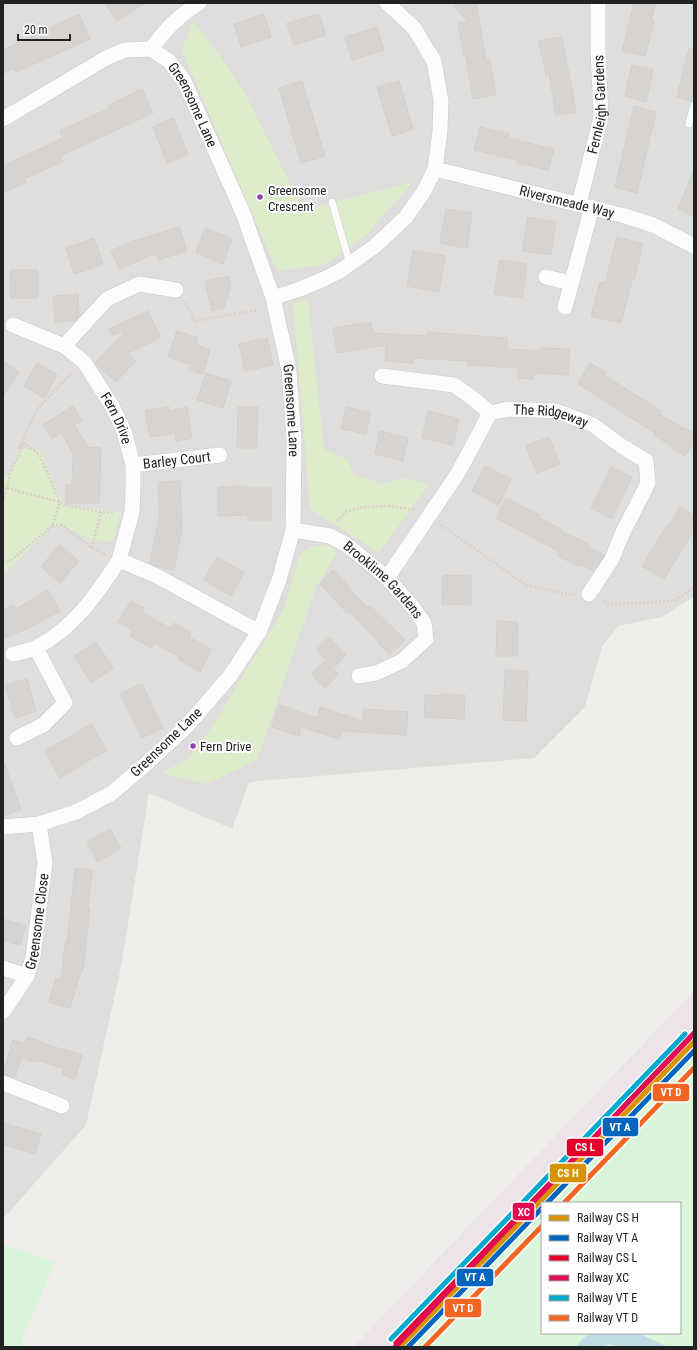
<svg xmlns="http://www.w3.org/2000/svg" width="697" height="1350" viewBox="0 0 697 1350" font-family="'Roboto Condensed',sans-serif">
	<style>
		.residential { fill: #dfdedc }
		.industrial { fill: #ede4e9 }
		.grass { fill: #ddeccb }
		.park { fill: #daf5da; fill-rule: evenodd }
		.water { fill: #bfdbe3 }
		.building { fill: #d7d4d2; stroke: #d3d0cc }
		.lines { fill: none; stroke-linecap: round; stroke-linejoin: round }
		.service-casing { stroke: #c9c8c7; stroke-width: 8 }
		.minor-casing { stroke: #c9c8c7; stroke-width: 16 }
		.path { stroke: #dccecd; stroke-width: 2.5; stroke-dasharray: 2 2; stroke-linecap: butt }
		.service { stroke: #fdfcfc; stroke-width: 7 }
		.minor { stroke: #fdfcfc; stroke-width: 15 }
		.rail-1-casing { stroke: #fff; stroke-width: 8 }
		.rail-2-casing { stroke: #fff; stroke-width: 8 }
		.rail-3-casing { stroke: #fff; stroke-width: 8 }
		.rail-4-casing { stroke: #fff; stroke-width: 8 }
		.rail-5-casing { stroke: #fff; stroke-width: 8 }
		.rail-6-casing { stroke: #fff; stroke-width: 8 }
		.rail-1 { stroke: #d79205; stroke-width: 5 }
		.rail-2 { stroke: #0065bd; stroke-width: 5 }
		.rail-3 { stroke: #e4002b; stroke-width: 5 }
		.rail-4 { stroke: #df0d52; stroke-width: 5 }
		.rail-5 { stroke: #00a9ce; stroke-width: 5 }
		.rail-6 { stroke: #f26522; stroke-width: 5 }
		.bus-dot { fill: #8e44ad; stroke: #fff; stroke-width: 1.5 }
		.labels { text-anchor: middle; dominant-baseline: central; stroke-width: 4; stroke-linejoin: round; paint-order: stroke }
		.bus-label { font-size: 13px; fill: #222; stroke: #fff; text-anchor: start }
		.street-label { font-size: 14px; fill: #222; stroke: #fff }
		.line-badge { stroke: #fff; stroke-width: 1.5 }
		.badge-label { font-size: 11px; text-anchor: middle; font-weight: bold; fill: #fff }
	</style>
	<rect width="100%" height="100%" fill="#f0eeeb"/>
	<polygon class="residential" points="3,3 694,3 694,597 662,617 618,626 602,647 585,707 534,758 249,782 232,829 149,793 121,967 86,1125 3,1219"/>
	<polygon class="industrial" points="694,991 694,1080 542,1203 438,1347 353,1347"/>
	<g class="grass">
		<polygon points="193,21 219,54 245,93 303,210 413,182 366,235 324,265 277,271 182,50"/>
		<polygon points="308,299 324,449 348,460 354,475 383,484 401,478 429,484 379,553 310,509 293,303"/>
		<polygon points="19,448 40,450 64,505 121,512 113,542 90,539 68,529 52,526 20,559 3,574 3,475 10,474"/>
		<polygon points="327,545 337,553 316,587 257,760 207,784 161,773 188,759 205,737 215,722 283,611 299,556 311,546"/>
	</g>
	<g class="park">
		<path d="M694 1034V1347H392ZM542 1203H680V1333H542Z"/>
		<polygon points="3,1244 55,1262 19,1347 3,1347"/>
	</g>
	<polygon class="water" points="594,1333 634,1333 642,1335 668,1347 623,1347 610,1344 601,1347 575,1347 587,1335"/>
	<g class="building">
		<polygon points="105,3 145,3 117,21"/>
		<polygon points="452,3 476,3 486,60 489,59 496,95 473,99 466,56 464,56 458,23 468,22"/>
		<polygon points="634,3 656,3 651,21 654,21 645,56 622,51"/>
		<polygon points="79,14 90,39 16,72 14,68 3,74 3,50"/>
		<polygon points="264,14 271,37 241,47 234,24"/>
		<polygon points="319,14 326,35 294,45 287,23"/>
		<polygon points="377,27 384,50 352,60 345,37"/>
		<polygon points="562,37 576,112 556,115 549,74 546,75 539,41"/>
		<polygon points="689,48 694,49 694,90 691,101 677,97"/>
		<polygon points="632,65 653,70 646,102 625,96"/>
		<polygon points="302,81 325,156 301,163 279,88"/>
		<polygon points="399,81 413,129 392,136 377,87"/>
		<polygon points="142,89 153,113 60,156 63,161 24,179 26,182 3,193 3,166 63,138 60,131 110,108 109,105"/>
		<polygon points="634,106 656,112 637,193 615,187"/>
		<polygon points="173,118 188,154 167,163 153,127"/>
		<polygon points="480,127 509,134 508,138 554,149 548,170 517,163 517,160 474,150"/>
		<polygon points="693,172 694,172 694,216 678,209"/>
		<polygon points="446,209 472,213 467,248 440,243"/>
		<polygon points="528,217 556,222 551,255 522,251"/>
		<polygon points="179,227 187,251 158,260 156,253 119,269 111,251 133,241"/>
		<polygon points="205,228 232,239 223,264 196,253"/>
		<polygon points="617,237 643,244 634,280 632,280 621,323 591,316 600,282 605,283"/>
		<polygon points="94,238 103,264 74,274 66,248"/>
		<polygon points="413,250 445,256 439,292 407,286"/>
		<polygon points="500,260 527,264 522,298 494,294"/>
		<polygon points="10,270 38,270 38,298 11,298"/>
		<polygon points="229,276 231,286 224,308 212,311 205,281"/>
		<polygon points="78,294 79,316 75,321 55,322 53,296"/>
		<polygon points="148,311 160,336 156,340 128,353 136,361 116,382 95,363 126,331 111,335 109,329"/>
		<polygon points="371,322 373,333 427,336 427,332 507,338 507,349 540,351 540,348 570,349 568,375 534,373 533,379 518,378 518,368 468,365 468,361 413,358 413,363 385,361 386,345 337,353 333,328"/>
		<polygon points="177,331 198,338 196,345 210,350 203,374 189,370 191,365 168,357"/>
		<polygon points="267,338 273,365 245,371 239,344"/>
		<polygon points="3,361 19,372 3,396"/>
		<polygon points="37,363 57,375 44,398 24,386"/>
		<polygon points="590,363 605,372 604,375 661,411 659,414 684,429 685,428 694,434 694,442 685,456 672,448 673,447 654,435 655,433 578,384"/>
		<polygon points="206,373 231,381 223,408 197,400"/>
		<polygon points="73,406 82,421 74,425 88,447 101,448 99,503 66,503 66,485 72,485 73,453 61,433 52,439 43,425"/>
		<polygon points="169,407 170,411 187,407 192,438 176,441 175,433 150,437 145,411"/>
		<polygon points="238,407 258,407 257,448 237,448"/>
		<polygon points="346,407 371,413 366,434 341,429"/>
		<polygon points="428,411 459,419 453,445 422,438"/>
		<polygon points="380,431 408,438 403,461 375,454"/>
		<polygon points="549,437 560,464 537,473 526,446"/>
		<polygon points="485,466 511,479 499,505 472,491"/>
		<polygon points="611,467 632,477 612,519 591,508"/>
		<polygon points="180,481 182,529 174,570 159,567 150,563 159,517 158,482"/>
		<polygon points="246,486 246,488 271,488 271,520 248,520 248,515 218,516 218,487"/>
		<polygon points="506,498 540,515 539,518 561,529 561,531 588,544 587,546 604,555 593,571 579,564 578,566 558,556 560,552 496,518"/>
		<polygon points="680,507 694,516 694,530 664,579 642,566 666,527 668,527"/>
		<polygon points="59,545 79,561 60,583 41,567"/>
		<polygon points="217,557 244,573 231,596 204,580"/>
		<polygon points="333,570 350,587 348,588 368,608 370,606 405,640 390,655 379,644 380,643 349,611 347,613 320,584"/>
		<polygon points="443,575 471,576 471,605 442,604"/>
		<polygon points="48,590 60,611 30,627 3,639 3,610 14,605 16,609"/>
		<polygon points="131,601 144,608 142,612 171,629 174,623 191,633 189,637 212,650 200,672 178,659 179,657 154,643 151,648 130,636 133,630 118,622"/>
		<polygon points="497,621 518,622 517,656 496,656"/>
		<polygon points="329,637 346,655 334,668 316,650"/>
		<polygon points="96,642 113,668 91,683 74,656"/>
		<polygon points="325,661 338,674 325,688 311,674"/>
		<polygon points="505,670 528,671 526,721 503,720"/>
		<polygon points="27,679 36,711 15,718 5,685"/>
		<polygon points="142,684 163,728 142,738 120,694"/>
		<polygon points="440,694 465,695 464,719 424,717 425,695 439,696"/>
		<polygon points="279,705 317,718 320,707 363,721 364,709 408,712 406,735 342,731 339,739 301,727 299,736 272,727"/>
		<polygon points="91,724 107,750 60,778 45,751"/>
		<polygon points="5,765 21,810 3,816 3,766"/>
		<polygon points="110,829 121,848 98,862 87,842"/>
		<polygon points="75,868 92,870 88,909 90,909 83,971 81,971 70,1008 49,1002 56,978 61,980 65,943 67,943"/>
		<polygon points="3,919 26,926 20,945 3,940"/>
		<polygon points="27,1037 41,1041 41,1043 82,1055 75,1079 62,1075 64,1068 36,1060 35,1062 21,1058 15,1078 3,1074 13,1040 25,1044"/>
		<polygon points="3,1123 41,1134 35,1154 3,1144"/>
	</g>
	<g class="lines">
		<defs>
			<g id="service">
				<polyline points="689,124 694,105"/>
				<polyline points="332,202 350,264"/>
			</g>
			<g id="minor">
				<path d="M151 49C166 29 178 16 199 3"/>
				<path id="s1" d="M3 119 108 57 125 50 151 49 169 61 184 81 243 213 273 298 289 370 294 441 293 530 279 580 259 632 230 676 187 726 146 764 112 793 76 812 39 824 3 827"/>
				<path id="s2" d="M435 169 625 216 653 225 694 246"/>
				<path id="s3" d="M579 204 601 117 598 50V3"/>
				<polyline points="546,277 571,283"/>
				<polyline points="273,298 300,289 324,279 340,271 375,246 406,217 424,191 435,169 440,131 441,101 434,61 414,28 387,3"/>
				<polyline points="565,307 592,207"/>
				<path id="s4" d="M13 325 64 346 84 362 112 406 124 431 133 465V488L132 512 119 560 155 575 259 632"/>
				<polyline points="64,346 107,299 139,284 176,290"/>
				<polyline points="382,376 454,385 474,399 490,413"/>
				<path id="s5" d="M133 465 220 455"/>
				<path id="s6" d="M293 530 330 536 347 545 387 578 412 606 424 623 426 639 402 661 376 673 359 676"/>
				<path id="s7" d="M387 578 458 473 490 413 508 409 556 411 593 425 620 445 646 461 648 483 622 534 612 559 589 594"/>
				<path d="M13 654C20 652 30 651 37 647 74 628 97 594 119 560"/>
				<polyline points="17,738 43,725 65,703 36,648"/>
				<polyline points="3,968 27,976"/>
				<path id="s8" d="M3 1012 27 976 33 957 45 863 39 824"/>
				<polyline points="3,1083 62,1106"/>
			</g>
		</defs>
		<use href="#service" class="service-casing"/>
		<use href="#minor" class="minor-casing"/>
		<g class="path">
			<polyline points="185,303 196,321 257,310 259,309"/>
			<polyline points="3,487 60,502 39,454 24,443"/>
			<polyline points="3,502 10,474 24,443 19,448 37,409 73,372"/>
			<polyline points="337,521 347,511 364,507 390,506 415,510"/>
			<polyline points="441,525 526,585 566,594 574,594"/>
			<polyline points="92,548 101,512"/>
			<polyline points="105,554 92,548 62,525 52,526 60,502 64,505 101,512 115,512"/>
			<polyline points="3,562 10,561 52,526"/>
			<polyline points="604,601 609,604 645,603 676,600 694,587"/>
		</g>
		<use href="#service" class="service"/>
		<use href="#minor" class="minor"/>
		<defs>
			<polyline id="rail-1" points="400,1347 694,1042"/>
			<g id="rail-2">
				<polyline points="547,1203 694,1051"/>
				<polyline points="408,1347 542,1208"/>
			</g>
			<polyline id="rail-3" points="396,1343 690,1038"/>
			<polyline id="rail-4" points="395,1347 694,1033"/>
			<polyline id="rail-5" points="391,1339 685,1034"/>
			<g id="rail-6">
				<polyline points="564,1203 694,1068"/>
				<polyline points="425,1347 542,1226"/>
			</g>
		</defs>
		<use href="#rail-1" class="rail-1-casing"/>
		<use href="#rail-2" class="rail-2-casing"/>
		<use href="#rail-3" class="rail-3-casing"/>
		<use href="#rail-4" class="rail-4-casing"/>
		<use href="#rail-5" class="rail-5-casing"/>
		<use href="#rail-6" class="rail-6-casing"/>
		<use href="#rail-1" class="rail-1"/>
		<use href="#rail-2" class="rail-2"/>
		<use href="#rail-3" class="rail-3"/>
		<use href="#rail-4" class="rail-4"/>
		<use href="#rail-5" class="rail-5"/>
		<use href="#rail-6" class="rail-6"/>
	</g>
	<g class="bus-dot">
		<circle cx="260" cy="197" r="3.5"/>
		<circle cx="193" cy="746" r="3.5"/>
	</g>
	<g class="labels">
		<g class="bus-label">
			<text x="268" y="190">Greensome<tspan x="268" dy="16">Crescent</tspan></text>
			<text x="200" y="746">Fern Drive</text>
		</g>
		<g class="street-label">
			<text stroke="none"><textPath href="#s3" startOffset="102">Fernleigh Gardens</textPath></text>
			<text stroke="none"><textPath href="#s1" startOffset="238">Greensome Lane</textPath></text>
			<text stroke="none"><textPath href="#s2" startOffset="136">Riversmeade Way</textPath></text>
			<text stroke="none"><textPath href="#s1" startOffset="562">Greensome Lane</textPath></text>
			<text stroke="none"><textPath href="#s7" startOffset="257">The Ridgeway</textPath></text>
			<text stroke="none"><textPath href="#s4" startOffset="146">Fern Drive</textPath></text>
			<text stroke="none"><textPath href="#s5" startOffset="44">Barley Court</textPath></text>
			<text stroke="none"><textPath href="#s6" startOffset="107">Brooklime Gardens</textPath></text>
			<text transform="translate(166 742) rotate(-44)">Greensome Lane</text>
			<text stroke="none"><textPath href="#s8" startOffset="99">Greensome Close</textPath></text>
		</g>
	</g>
	<g class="line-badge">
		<rect x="652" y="1083" width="38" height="19" rx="4" fill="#f26522"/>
		<rect x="602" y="1117" width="37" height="20" rx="4" fill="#0065bd"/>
		<rect x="566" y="1138" width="38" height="19" rx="4" fill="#e4002b"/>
		<rect x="549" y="1163" width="38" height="20" rx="4" fill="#d79205"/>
		<rect x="512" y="1202" width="23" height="19" rx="4" fill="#df0d52"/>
		<rect x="456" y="1268" width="38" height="19" rx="4" fill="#0065bd"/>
		<rect x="444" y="1298" width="38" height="20" rx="4" fill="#f26522"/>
	</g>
	<g class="badge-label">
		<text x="671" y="1096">VT D</text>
		<text x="620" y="1131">VT A</text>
		<text x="585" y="1151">CS L</text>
		<text x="568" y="1177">CS H</text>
		<text x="524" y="1216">XC</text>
		<text x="475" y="1281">VT A</text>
		<text x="463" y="1312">VT D</text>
	</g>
	<rect width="697" height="1350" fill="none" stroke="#222222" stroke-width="8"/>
	<rect x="541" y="1202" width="140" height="132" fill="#ffffff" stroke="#a7a7a7"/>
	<rect x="549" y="1215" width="20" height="6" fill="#d79205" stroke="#a7a7a7"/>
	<text x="577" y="1222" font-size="12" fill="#222222">Railway CS H</text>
	<rect x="549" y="1235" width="20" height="6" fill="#0065bd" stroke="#a7a7a7"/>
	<text x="577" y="1242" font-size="12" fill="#222222">Railway VT A</text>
	<rect x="549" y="1255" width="20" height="6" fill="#e4002b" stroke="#a7a7a7"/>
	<text x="577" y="1262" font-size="12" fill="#222222">Railway CS L</text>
	<rect x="549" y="1275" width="20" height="6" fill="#df0d52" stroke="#a7a7a7"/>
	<text x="577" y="1282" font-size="12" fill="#222222">Railway XC</text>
	<rect x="549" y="1295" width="20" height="6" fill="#00a9ce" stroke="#a7a7a7"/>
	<text x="577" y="1302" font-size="12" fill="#222222">Railway VT E</text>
	<rect x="549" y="1315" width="20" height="6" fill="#f26522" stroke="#a7a7a7"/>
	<text x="577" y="1322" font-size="12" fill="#222222">Railway VT D</text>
	<path d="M18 34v6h52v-6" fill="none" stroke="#222222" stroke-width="2"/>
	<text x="24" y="34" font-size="12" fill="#222222" stroke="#ffffff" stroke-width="3" paint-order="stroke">20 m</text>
</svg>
